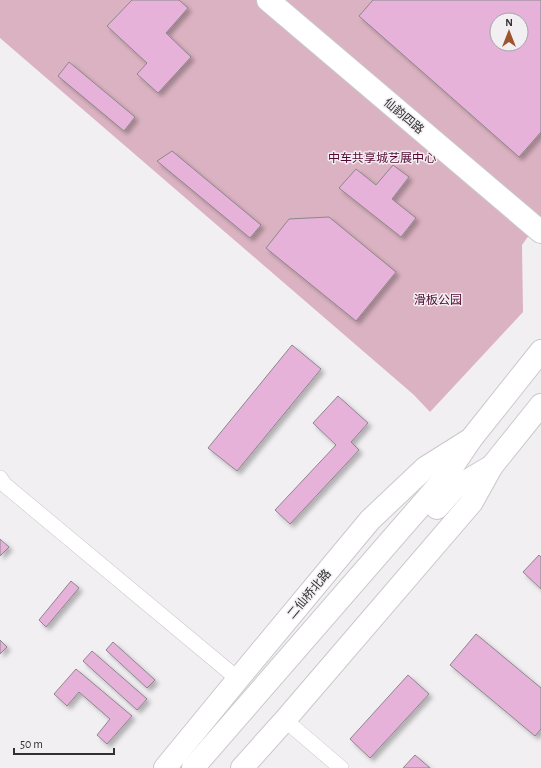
<svg xmlns="http://www.w3.org/2000/svg" width="541" height="768" viewBox="0 0 541 768" font-family="'Alegreya Sans','Noto Sans SC',sans-serif">
	<style>
		.green { fill: #dbb2c1; fill-rule: evenodd }
		.building { fill: #e7b2da; stroke: #8b878a; fill-rule: evenodd; filter: url(#shadow) }
		.lines { fill: none; stroke-linecap: round; stroke-linejoin: round }
		.street-casing { stroke: #cac7cb; stroke-width: 16 }
		.secondary-casing { stroke: #cac7cb; stroke-width: 24 }
		.primary-casing { stroke: #cac7cb; stroke-width: 24 }
		.street { stroke: #fff; stroke-width: 15 }
		.secondary { stroke: #fff; stroke-width: 22 }
		.primary { stroke: #fff; stroke-width: 22 }
		.labels { text-anchor: middle; dominant-baseline: central; stroke-width: 3; stroke-linejoin: round; paint-order: stroke }
		.street-label { font-size: 12px; fill: #313032; stroke: #f2eff3 }
		.park-label { font-size: 12px; fill: #540b33; stroke: #f2eff3 }
	</style>
	<defs>
		<filter id="shadow"><feDropShadow dx="3.5" dy="3.5" stdDeviation="2" flood-color="#0004"/></filter>
	</defs>
	<rect width="100%" height="100%" fill="#f2eff3"/>
	<path class="green" d="M0 0H541V218L522 245 523 312 430 412 414 395 0 38ZM497 20H521V44H497Z"/>
	<g class="building">
		<polygon points="132,0 179,0 188,8 166,33 191,57 158,93 137,74 147,63 107,26"/>
		<path d="M373 0H541V132L519 157 359 16ZM497 20H521V44H497Z"/>
		<polygon points="69,62 135,117 124,131 58,76"/>
		<polygon points="172,151 261,225 250,238 157,161"/>
		<polygon points="393,165 409,177 392,199 416,218 401,237 339,188 356,169 376,185"/>
		<polygon points="329,217 396,272 356,321 266,248 289,219"/>
		<polygon points="292,345 321,369 237,471 208,448"/>
		<polygon points="338,396 368,423 351,442 359,450 290,524 275,510 336,445 313,423"/>
		<polygon points="0,539 9,547 0,556"/>
		<polygon points="539,555 541,557 541,589 523,572"/>
		<polygon points="71,581 79,588 46,627 39,620"/>
		<polygon points="476,634 541,688 541,729 535,736 450,665"/>
		<polygon points="0,640 7,647 0,654"/>
		<polygon points="113,642 155,680 147,688 106,650"/>
		<polygon points="92,651 147,699 137,710 83,661"/>
		<polygon points="76,669 132,716 107,744 97,735 110,719 79,692 67,706 54,694"/>
		<polygon points="408,675 429,694 370,758 350,739"/>
		<polygon points="415,755 430,768 403,768"/>
	</g>
	<g class="lines">
		<defs>
			<g id="street">
				<polyline points="0,478 5,485 238,679"/>
				<polyline points="285,720 341,768"/>
			</g>
			<g id="secondary">
				<polyline points="268,0 541,232"/>
				<polyline points="165,768 238,679 370,520 425,468 471,439"/>
				<polyline points="242,768 285,720 472,502 492,466"/>
			</g>
			<g id="primary">
				<polyline points="437,508 455,488 492,466 541,405"/>
				<polyline points="193,768 444,479 471,439 541,351"/>
			</g>
		</defs>
		<use href="#street" class="street-casing"/>
		<use href="#secondary" class="secondary-casing"/>
		<use href="#primary" class="primary-casing"/>
		<use href="#street" class="street"/>
		<use href="#secondary" class="secondary"/>
		<use href="#primary" class="primary"/>
	</g>
	<g class="labels">
		<g class="street-label">
			<text transform="translate(404 116) rotate(40)">仙韵四路</text>
			<text transform="translate(309 594) rotate(-50)">二仙桥北路</text>
		</g>
		<g class="park-label">
			<text x="382" y="158">中车共享城艺展中心</text>
			<text x="438" y="300">滑板公园</text>
		</g>
	</g>
	<g transform="translate(509 32)"><circle r="19" fill="#f2eff3" stroke="#a5a3a6"/>
	<path d="M0-3L7 15L0 10L-7 15Z" fill="#9b542c"/>
	<text y="-6" font-size="11" font-weight="bold" text-anchor="middle" fill="#313032">N</text>
	</g>
	<path d="M14 748v6h100v-6" fill="none" stroke="#313032" stroke-width="2"/>
	<text x="20" y="748" font-size="12" fill="#313032" stroke="#f2eff3" stroke-width="3" paint-order="stroke">50 m</text>
</svg>
